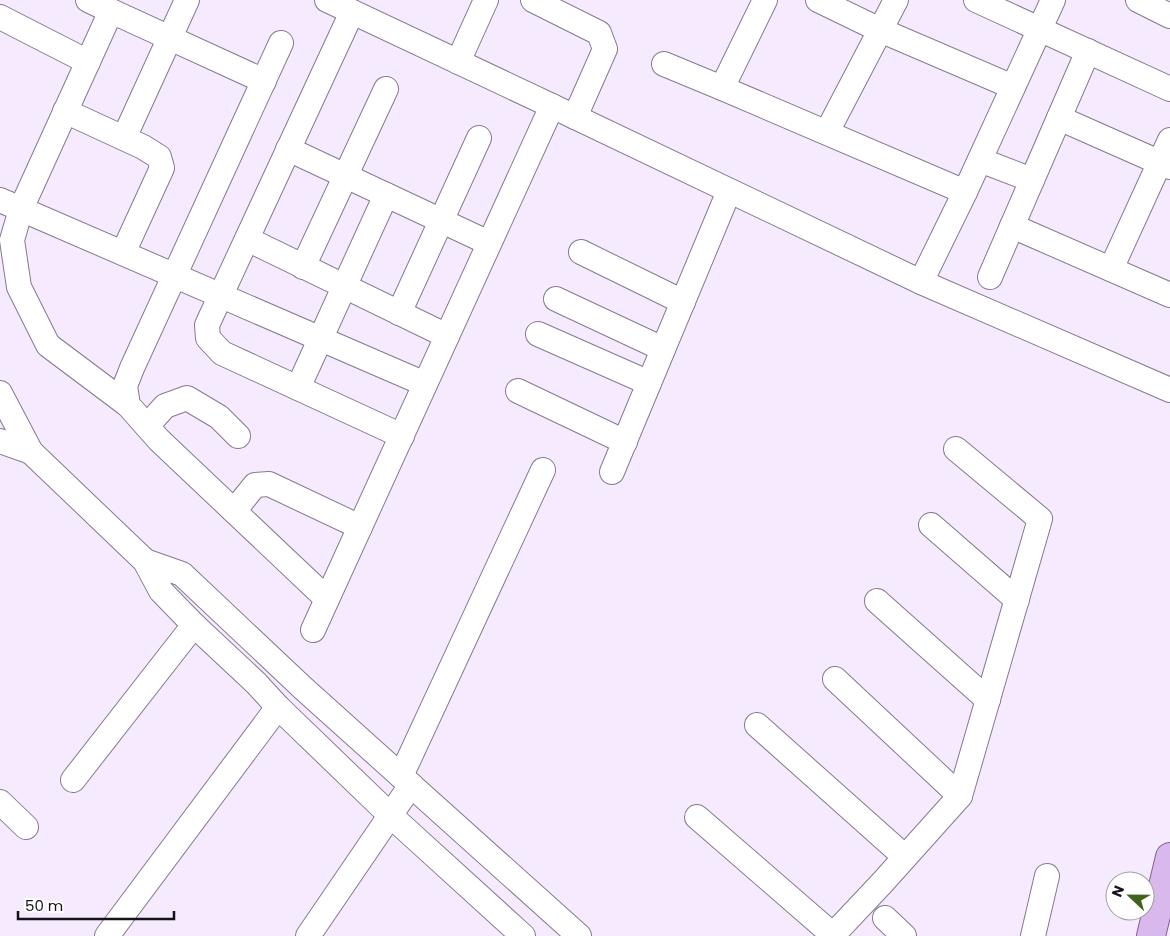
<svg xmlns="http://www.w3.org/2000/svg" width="1170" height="936" viewBox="0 0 1170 936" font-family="Poppins,sans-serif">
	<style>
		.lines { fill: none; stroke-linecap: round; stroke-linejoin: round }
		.minor-casing { stroke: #877990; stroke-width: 26 }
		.major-casing { stroke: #855f9b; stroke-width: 30 }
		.minor { stroke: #fff; stroke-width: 24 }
		.major { stroke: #d9b8ed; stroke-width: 28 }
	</style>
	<rect width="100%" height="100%" fill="#f6eafe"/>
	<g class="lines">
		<defs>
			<g id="minor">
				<polyline points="88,0 111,11 21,209 12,240 19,287 48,345 128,405"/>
				<polyline points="327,0 552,106 921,282 1170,390"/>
				<polyline points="533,0 599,33 605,49 575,117"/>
				<polyline points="818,0 880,30 1013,87"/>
				<polyline points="976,0 1170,89"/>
				<polyline points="1138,0 1170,16"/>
				<polyline points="111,11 264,81"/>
				<polyline points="352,12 207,325 208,338 222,353 402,436"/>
				<polyline points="0,17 88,62"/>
				<polyline points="281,43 132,368 125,386 128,405 159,440 327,599"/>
				<polyline points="458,62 486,0"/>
				<polyline points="664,64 722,88 965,192"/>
				<polyline points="722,88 765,0"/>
				<polyline points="65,111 143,147 159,157 162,168 123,253"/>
				<polyline points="1059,118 1170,167"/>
				<polyline points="827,132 896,0"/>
				<polyline points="124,138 187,0"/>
				<polyline points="288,149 489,243"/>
				<polyline points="980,160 1032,180"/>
				<polyline points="0,200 425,384"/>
				<polyline points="1012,226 1170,295"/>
				<polyline points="247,239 447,336"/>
				<polyline points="581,252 683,302"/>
				<polyline points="303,267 386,89"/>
				<polyline points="1111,269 1170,140"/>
				<polyline points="990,277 1088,51"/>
				<polyline points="921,282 965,192 1053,0"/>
				<polyline points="556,299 663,349"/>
				<polyline points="399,313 479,138"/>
				<polyline points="538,334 649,383"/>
				<polyline points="298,388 386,195"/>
				<polyline points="518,391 625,442"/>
				<polyline points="0,393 31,452 145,561 161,591 194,625 256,683 278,707 390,815 523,936"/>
				<polyline points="147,426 165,406 187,398 219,417 238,436"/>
				<polyline points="0,441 31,452"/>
				<polyline points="612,472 729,191"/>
				<polyline points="234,511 255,485 269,484 360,527"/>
				<polyline points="931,525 1017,600"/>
				<polyline points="145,561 182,574 304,689 579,936"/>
				<polyline points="877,601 988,700"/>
				<polyline points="313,630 552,106"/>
				<polyline points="835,679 960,796"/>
				<polyline points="757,725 905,857"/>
				<polyline points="401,776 543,470"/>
				<polyline points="73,780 194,625"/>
				<polyline points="0,802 26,827"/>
				<polyline points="697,817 833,935"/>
				<polyline points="885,918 904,936"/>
				<polyline points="107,936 278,707"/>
				<polyline points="308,936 411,785"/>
				<polyline points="832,936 882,883 960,796 1040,519 956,449"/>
				<polyline points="1033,936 1047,876"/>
			</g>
			<polyline id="major" points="1151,936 1170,857"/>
		</defs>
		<use href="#minor" class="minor-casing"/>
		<use href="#major" class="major-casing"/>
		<use href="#minor" class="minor"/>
		<use href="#major" class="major"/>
	</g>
	<g transform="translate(1130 896) rotate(292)"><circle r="24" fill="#ffffff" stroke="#a2a0a3"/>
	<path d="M0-4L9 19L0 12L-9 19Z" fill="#41641d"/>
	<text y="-8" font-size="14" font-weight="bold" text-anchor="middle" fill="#17121a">N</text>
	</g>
	<path d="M18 911v8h156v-8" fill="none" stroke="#17121a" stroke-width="2.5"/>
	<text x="25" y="911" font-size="15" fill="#17121a" stroke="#ffffff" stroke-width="4" paint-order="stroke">50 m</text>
</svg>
